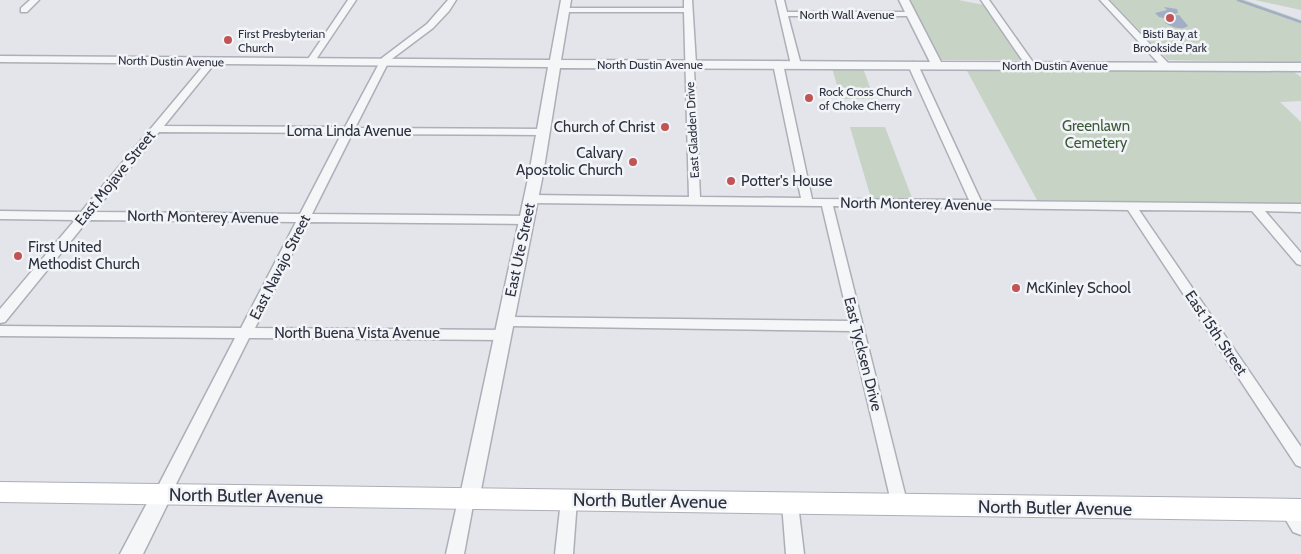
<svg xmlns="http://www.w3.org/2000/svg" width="1301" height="554" viewBox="0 0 1301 554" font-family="Cabin,sans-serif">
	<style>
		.green { fill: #c6d3c5 }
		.water { fill: #a2aec6 }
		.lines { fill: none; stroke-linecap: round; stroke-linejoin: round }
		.stream { stroke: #a2aec6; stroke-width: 2.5 }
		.minor-casing { stroke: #acafb7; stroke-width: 3 }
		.tertiary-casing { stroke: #acafb7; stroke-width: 3 }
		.secondary-casing { stroke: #acafb7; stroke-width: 2 }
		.minor { fill: #f5f6f8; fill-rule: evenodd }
		.tertiary { fill: #f5f6f8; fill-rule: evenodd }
		.secondary { fill: #fff; fill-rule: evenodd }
		.poi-dot { fill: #c15556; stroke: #f2f4f7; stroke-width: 2 }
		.labels { text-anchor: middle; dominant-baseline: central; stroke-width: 5; stroke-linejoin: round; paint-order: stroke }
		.far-street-label { font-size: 12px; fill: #2c3140; stroke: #f2f4f7 }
		.far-poi-label { font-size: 12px; fill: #2c3140; stroke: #f2f4f7; text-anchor: start }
		.park-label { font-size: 15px; fill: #3d5a3b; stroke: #f2f4f7 }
		.poi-label { font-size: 15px; fill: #2c3140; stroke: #f2f4f7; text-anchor: start }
		.street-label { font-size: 15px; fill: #2c3140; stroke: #f2f4f7 }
		.near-street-label { font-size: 18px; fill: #2c3140; stroke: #f2f4f7 }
	</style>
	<rect width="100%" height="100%" fill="#e3e5ea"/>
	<g class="green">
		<polygon points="909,0 958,0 984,5 1021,60 941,60"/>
		<polygon points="1110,0 1245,0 1301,20 1301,63 1168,60"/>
		<polygon points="1255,0 1301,0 1301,10"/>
		<polygon points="832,68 863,68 874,99 841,99"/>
		<polygon points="966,69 1293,71 1301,77 1301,101 1280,102 1301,122 1301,203 1037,200"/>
		<polygon points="850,127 885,127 912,198 871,198"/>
	</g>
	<path class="water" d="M1164 7 1177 9 1178 13 1169 16 1179 15 1188 26C1181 31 1172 27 1165 23L1167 19 1159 17 1155 13 1167 10Z"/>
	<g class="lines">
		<polyline class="stream" points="1238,0 1301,22"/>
		<defs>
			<g id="minor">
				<polygon points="30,0 39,0 27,12 21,12 21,8"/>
				<polygon points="348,0 356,0 313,64 307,64 306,62"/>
				<path d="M448 0H456L449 11 433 28 389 61 355 128 543 129 548 132 543 135 352 134 312 214 526 216 532 220 526 224 308 222 255 328 503 330 508 331 510 335 508 339 503 340 249 338 168 500 162 503 156 500 154 495 156 490 235 338 0 336V326L241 328 296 222 88 220 5 322 0 323V309L75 220 0 219V211L81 212 209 59 212 58 216 61 215 63 164 126 345 127 382 58 427 24ZM159 132 342 133 300 214 94 212Z"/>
				<polygon points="684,0 692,0 696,64 694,69 700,197 801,198 773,64 778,61 783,64 812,199 969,200 908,65 913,62 918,65 981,201 1301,204 1301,212 1265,211 1301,253 1301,265 1297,264 1252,211 1139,210 1301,447 1301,467 1296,465 1128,210 833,206 908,506 906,511 900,514 894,511 892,506 851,331 501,326 499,322 501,318 506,317 849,321 822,206 531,203 525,199 531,195 689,197 684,12 565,12 561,10 565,8 684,8"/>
				<polygon points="776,0 784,0 787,12 911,12 915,14 911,16 788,16 801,65 796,68 791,65"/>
				<polygon points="981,0 989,0 1035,65 1033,67 1027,67"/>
				<polygon points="1100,0 1108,0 1169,64 1169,68 1163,68"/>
				<polygon points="466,492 472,495 474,500 464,554 446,554 458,500 460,495"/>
				<polygon points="569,492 575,495 577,500 573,554 555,554 561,500 563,495"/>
				<polygon points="790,496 796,499 798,504 804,554 786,554 782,504 784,499"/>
			</g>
			<g id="tertiary">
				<polygon points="561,0 571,0 561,60 930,62 899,0 909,0 941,62 1301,63 1301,71 560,68 543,174 479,500 476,507 469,510 462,507 459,500 529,174 548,67 0,62 0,56 550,60"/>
				<polygon points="162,485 169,488 172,495 143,554 120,554 155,488"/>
				<polygon points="1291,500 1298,503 1301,507 1301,535 1293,532 1280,510 1284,503"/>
			</g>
			<polygon id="secondary" points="0,482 1301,499 1301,521 0,502"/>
		</defs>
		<use href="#minor" class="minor-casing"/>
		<use href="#tertiary" class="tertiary-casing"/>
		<use href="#secondary" class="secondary-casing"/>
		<use href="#minor" class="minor"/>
		<use href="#tertiary" class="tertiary"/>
		<use href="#secondary" class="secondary"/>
	</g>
	<g class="poi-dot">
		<circle cx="1170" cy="18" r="5"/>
		<circle cx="228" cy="40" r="5"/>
		<circle cx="809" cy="98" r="5"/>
		<circle cx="665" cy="127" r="5"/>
		<circle cx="633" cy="162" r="5"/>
		<circle cx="731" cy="181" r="5"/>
		<circle cx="18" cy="256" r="5"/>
		<circle cx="1016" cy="288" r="5"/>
	</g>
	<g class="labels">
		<g class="far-street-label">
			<text x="847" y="14">North Wall Avenue</text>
			<text transform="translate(171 61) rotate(1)">North Dustin Avenue</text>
			<text x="650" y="64">North Dustin Avenue</text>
			<text x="1055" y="65">North Dustin Avenue</text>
			<text transform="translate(692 130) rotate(-93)">East Gladden Drive</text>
		</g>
		<g class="far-poi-label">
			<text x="238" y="33">First Presbyterian<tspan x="238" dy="14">Church</tspan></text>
			<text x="1170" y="33" text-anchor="middle">Bisti Bay at<tspan x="1170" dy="14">Brookside Park</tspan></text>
			<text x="819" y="91">Rock Cross Church<tspan x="819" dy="14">of Choke Cherry</tspan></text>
		</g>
		<g class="park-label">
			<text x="1096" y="126">Greenlawn<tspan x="1096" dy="17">Cemetery</tspan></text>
		</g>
		<g class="poi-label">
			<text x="655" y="127" text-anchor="end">Church of Christ</text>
			<text x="623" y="153" text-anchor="end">Calvary<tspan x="623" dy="17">Apostolic Church</tspan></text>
			<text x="741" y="181">Potter's House</text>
			<text x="28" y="247">First United<tspan x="28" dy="17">Methodist Church</tspan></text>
			<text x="1026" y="288">McKinley School</text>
		</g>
		<g class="street-label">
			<text x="349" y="131">Loma Linda Avenue</text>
			<text transform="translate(115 178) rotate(-51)">East Mojave Street</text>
			<text transform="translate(916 204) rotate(1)">North Monterey Avenue</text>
			<text transform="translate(203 217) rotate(1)">North Monterey Avenue</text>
			<text transform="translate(520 250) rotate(-78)">East Ute Street</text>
			<text transform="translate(280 267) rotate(-63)">East Navajo Street</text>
			<text x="357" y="333">North Buena Vista Avenue</text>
			<text transform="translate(1216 333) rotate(56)">East 15th Street</text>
			<text transform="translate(863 354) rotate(76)">East Tycksen Drive</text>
		</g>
		<g class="near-street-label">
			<text transform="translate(246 496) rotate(1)">North Butler Avenue</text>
			<text transform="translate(650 501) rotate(1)">North Butler Avenue</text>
			<text transform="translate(1055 508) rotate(1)">North Butler Avenue</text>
		</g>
	</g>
</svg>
